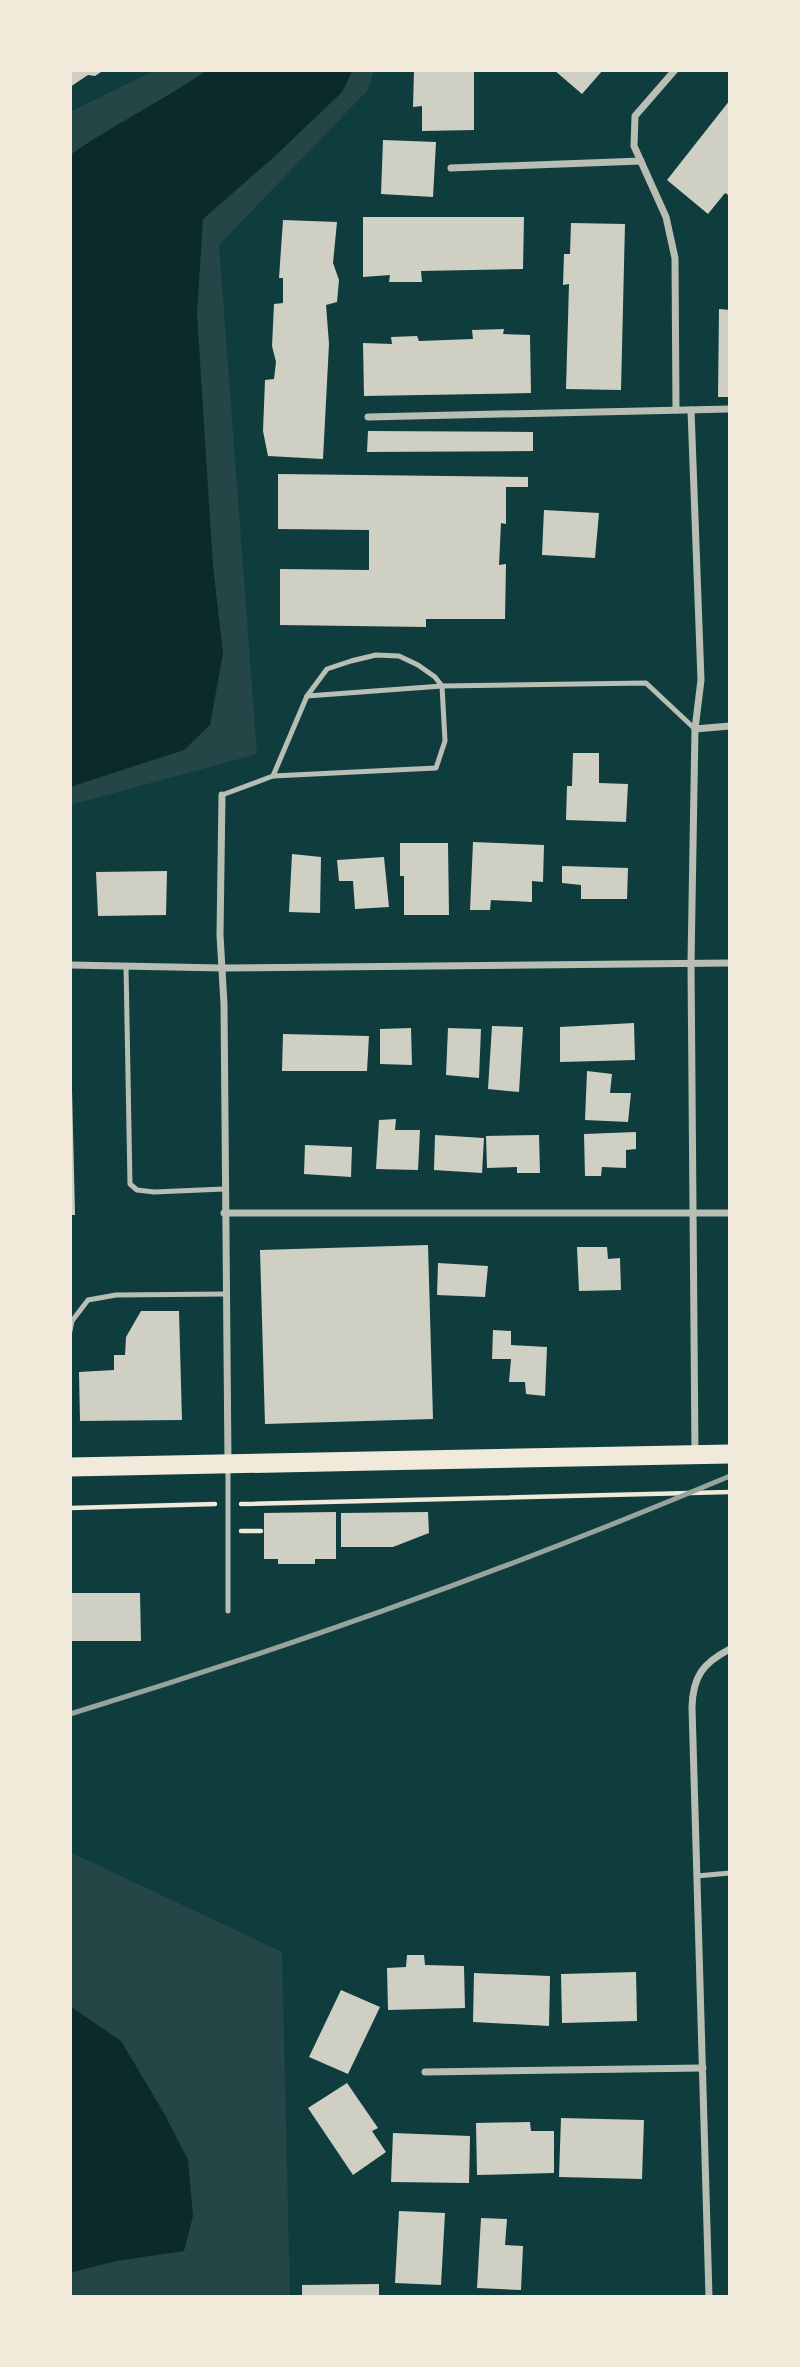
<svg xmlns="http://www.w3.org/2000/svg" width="800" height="2367" viewBox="0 0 800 2367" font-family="Arial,sans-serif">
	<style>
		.green { fill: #244646 }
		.water { fill: #0a2a2b }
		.building { fill: #cfcfc3 }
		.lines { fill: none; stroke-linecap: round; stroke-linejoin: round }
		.path { stroke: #f1e9da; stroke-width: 4.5 }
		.service { stroke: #b8beb3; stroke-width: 5 }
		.minor { stroke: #b8beb3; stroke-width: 7 }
		.trunk { stroke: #f1e9da; stroke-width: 19 }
		.rail { stroke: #97a49c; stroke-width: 5 }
	</style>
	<rect width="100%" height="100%" fill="#0f3d3e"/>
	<g class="green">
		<polygon points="155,70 374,70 367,91 219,245 257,754 70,805 70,112"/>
		<polygon points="70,1852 282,1952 290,2297 70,2297"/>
	</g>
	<g class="water">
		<path d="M207 70H353L342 92 274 157 203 219 197 314 213 566 223 653 210 725 184 750 70 787V155C114 124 163 101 207 70Z"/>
		<polygon points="70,2006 121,2041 164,2113 188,2160 193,2216 184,2251 116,2261 70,2273"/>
	</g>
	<g class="building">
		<polygon points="70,70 104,70 95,76 88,75 70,87"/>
		<polygon points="414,70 474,70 474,130 422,131 422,106 413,107"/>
		<polygon points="554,70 603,70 582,94"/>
		<polygon points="730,100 730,196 725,193 708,214 667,180"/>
		<polygon points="383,140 436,142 433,197 381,194"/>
		<polygon points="363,217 524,217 523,269 421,271 422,282 389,282 390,275 363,277"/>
		<polygon points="283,220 337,222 333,263 339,280 337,302 326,305 329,344 323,459 268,456 263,431 265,380 274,379 276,362 272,346 274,304 283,303 283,278 279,278"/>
		<polygon points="571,223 625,224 621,390 566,389 569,284 563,285 564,254 570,254"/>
		<polygon points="719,309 730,310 730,397 718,397"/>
		<polygon points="504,329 503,334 530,335 531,393 364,396 363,343 392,344 391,337 417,336 419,341 473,339 472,330"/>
		<polygon points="368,431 533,432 533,451 367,452"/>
		<polygon points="278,474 528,477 528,487 506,487 506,524 501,523 499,565 506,564 505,619 426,619 426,627 280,625 280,569 369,570 369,530 278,529"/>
		<polygon points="544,510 599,513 595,558 542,555"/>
		<polygon points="573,753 599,753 599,783 628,784 626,822 566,820 567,786 572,786"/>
		<polygon points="473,842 544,845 543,882 532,881 532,902 491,900 490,910 470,910"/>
		<polygon points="400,843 448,843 449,915 404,915 404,876 400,876"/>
		<polygon points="292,854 321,857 320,913 289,912"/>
		<polygon points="384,857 389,907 355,909 353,881 339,881 337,860"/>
		<polygon points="562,866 628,868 627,899 581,899 581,885 562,883"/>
		<polygon points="167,871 166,915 98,916 96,872"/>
		<polygon points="634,1023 635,1060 560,1062 560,1027"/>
		<polygon points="492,1026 523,1027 519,1092 488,1089"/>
		<polygon points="411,1028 412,1065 380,1064 380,1029"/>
		<polygon points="448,1028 481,1029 479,1078 446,1075"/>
		<polygon points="283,1034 369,1036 367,1071 282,1071"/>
		<polygon points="587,1071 612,1074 610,1093 631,1093 628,1122 585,1120"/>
		<polygon points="70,1089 72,1089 75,1215 70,1215"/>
		<polygon points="396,1119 395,1130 420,1130 418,1170 376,1169 379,1120"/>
		<polygon points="636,1132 636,1149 626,1150 626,1168 602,1167 601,1176 585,1176 584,1134"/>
		<polygon points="435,1135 484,1138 482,1173 434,1170"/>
		<polygon points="539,1135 540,1173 517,1173 517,1167 487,1168 486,1136"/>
		<polygon points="305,1145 352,1147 351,1177 304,1174"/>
		<polygon points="428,1245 433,1419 265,1424 260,1250"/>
		<polygon points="577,1247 607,1247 608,1259 620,1258 621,1290 579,1291"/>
		<polygon points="438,1263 488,1266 485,1297 437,1295"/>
		<polygon points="141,1311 179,1311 182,1420 80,1421 79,1372 114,1370 114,1355 125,1355 126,1337"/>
		<polygon points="493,1330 511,1331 511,1345 547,1347 545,1396 526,1394 525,1382 509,1382 511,1359 492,1359"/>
		<polygon points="336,1512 336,1559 315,1559 315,1564 278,1564 278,1559 264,1559 264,1513"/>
		<polygon points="428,1512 429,1533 393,1547 341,1547 341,1513"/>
		<polygon points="70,1593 140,1593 141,1641 70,1641"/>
		<polygon points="407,1955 424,1955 425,1965 464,1966 465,2008 388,2010 387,1968 406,1967"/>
		<polygon points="636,1972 637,2021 562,2023 561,1974"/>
		<polygon points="474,1973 550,1976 549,2026 473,2022"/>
		<polygon points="341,1990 380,2007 348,2074 309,2057"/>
		<polygon points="347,2083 378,2128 372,2131 386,2152 353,2175 308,2108"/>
		<polygon points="561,2118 644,2120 642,2179 559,2177"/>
		<polygon points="530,2122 531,2131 554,2131 554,2173 477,2175 476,2123"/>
		<polygon points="393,2133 470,2136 469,2183 391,2182"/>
		<polygon points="399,2211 445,2213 441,2285 395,2283"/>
		<polygon points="481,2218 507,2219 505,2245 523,2246 521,2290 477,2288"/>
		<polygon points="379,2284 379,2297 302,2297 302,2285"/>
	</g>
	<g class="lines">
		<g class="path">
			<polyline points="241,1504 730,1492"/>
			<polyline points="70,1508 215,1504"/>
			<polyline points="241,1531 261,1531"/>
		</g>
		<g class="service">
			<polyline points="273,776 307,696 442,686 646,683 695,729"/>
			<polyline points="222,795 273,776 436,768 445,741 442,686 435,677 418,665 399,656 376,655 351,661 327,669 307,696"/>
			<polyline points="126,966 130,1184 137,1190 154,1192 224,1189"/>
			<polyline points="70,1331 72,1321 88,1300 116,1295 226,1294"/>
			<polyline points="228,1467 228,1611"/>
			<polyline points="697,1876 730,1873"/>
		</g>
		<g class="minor">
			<polyline points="675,70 635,116 634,146 666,217 675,258 676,410"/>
			<polyline points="451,168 641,161"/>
			<polyline points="691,410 701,680 695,729 691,963 695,1454"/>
			<polyline points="368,417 730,409"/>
			<polyline points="695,729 730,726"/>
			<polyline points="222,795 220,935 224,1004 228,1463"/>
			<polyline points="70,965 222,968 730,963"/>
			<polyline points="224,1213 730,1213"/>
			<polyline points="425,2072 703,2068"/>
			<path d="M709 2297 692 1707C693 1676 703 1663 730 1649"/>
		</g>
		<polyline class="trunk" points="70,1467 730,1454"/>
		<path class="rail" d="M70 1714C294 1646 514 1567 730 1476"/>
	</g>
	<rect width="800" height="2367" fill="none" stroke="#f1e9da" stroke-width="144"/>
</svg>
